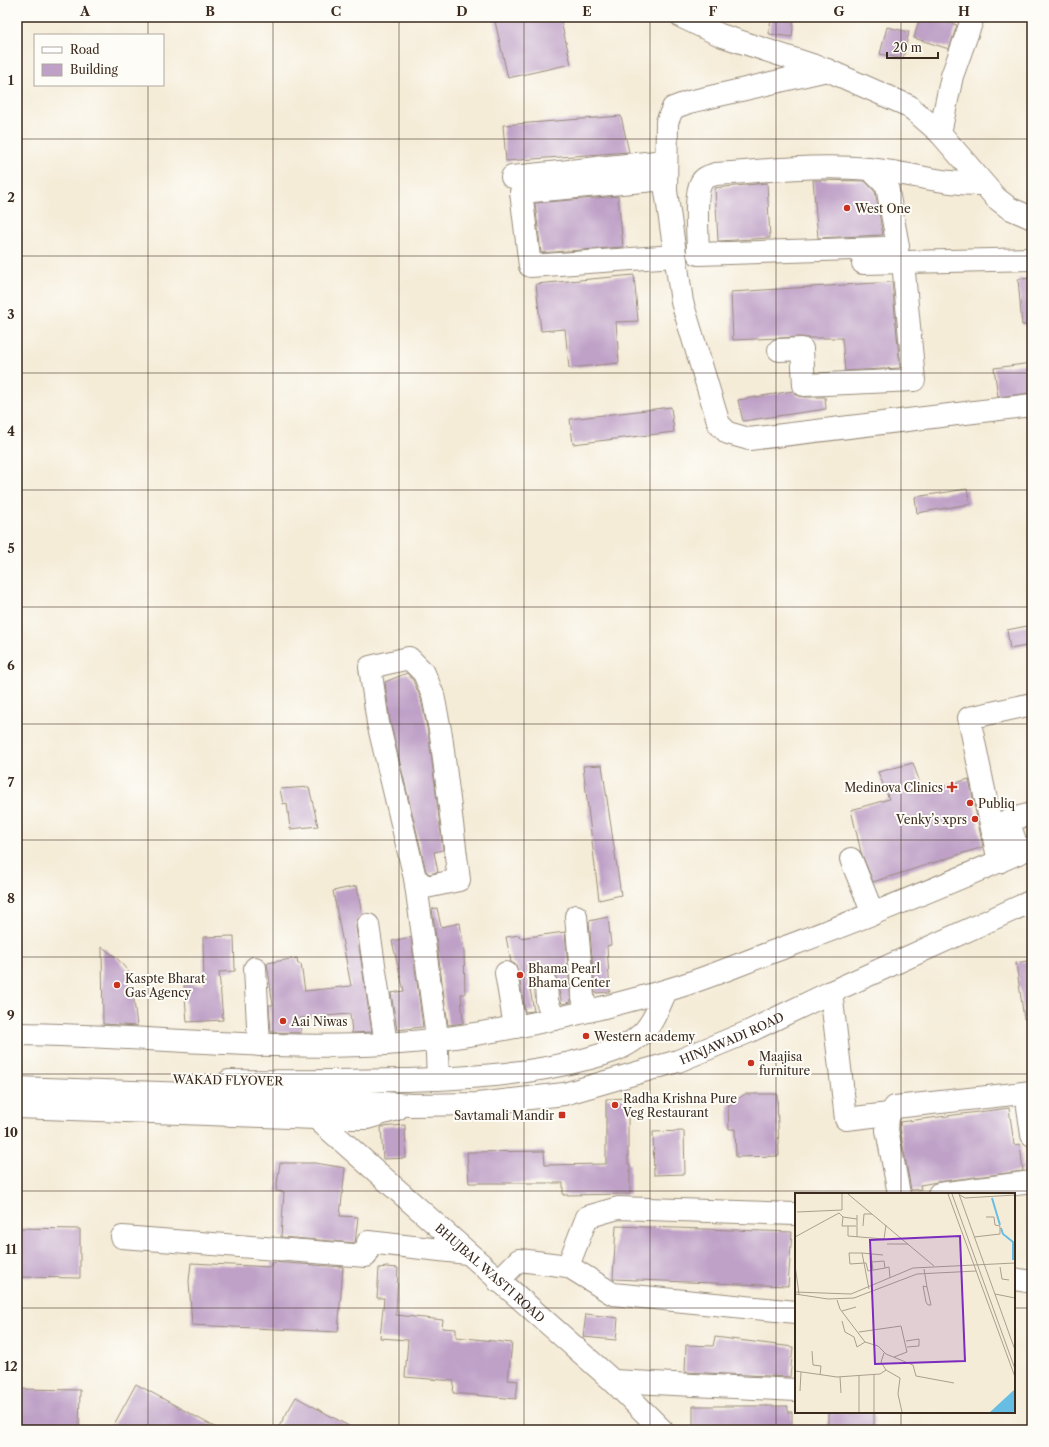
<svg xmlns="http://www.w3.org/2000/svg" width="1049" height="1447" viewBox="0 0 1049 1447" font-family="'Libre Caslon Text',serif">
	<style>
		.building { fill: #bfa1c7 }
		.lines { fill: none; stroke-linecap: round; stroke-linejoin: round }
		.minor-casing { stroke: #988b7b; stroke-width: 24 }
		.major-casing { stroke: #988b7b; stroke-width: 24 }
		.minor { stroke: #fff; stroke-width: 22 }
		.major { stroke: #fff; stroke-width: 22 }
		.grid { fill: none; stroke: #3b2a1e; stroke-width: 1; stroke-opacity: 0.55 }
		.poi-dot { fill: #c8321e; stroke: #fdfcf7; stroke-width: 1.5 }
		.labels { text-anchor: middle; dominant-baseline: central; stroke-width: 4; stroke-linejoin: round; paint-order: stroke }
		.poi-label { font-size: 12px; fill: #3b2a1e; stroke: #fdfcf7; text-anchor: start }
		.street-label { font-size: 12px; fill: #3b2a1e; stroke: #fdfcf7 }
		.inset-river { fill: none; stroke: #67bee4; stroke-width: 2 }
		.inset-road { fill: none; stroke: #ab9e8e; stroke-width: 1 }
		.view { fill: #7b2cbf; fill-opacity: 0.15; stroke: #7b2cbf; stroke-width: 2 }
		.inset-edge { fill: none; stroke: #3b2a1e; stroke-width: 2 }
		.neatline { fill: none; stroke: #3b2a1e; stroke-width: 1.5 }
		.grid-label { font-size: 13px; text-anchor: middle; font-weight: bold; fill: #3b2a1e }
	</style>
	<rect width="100%" height="100%" fill="#fdfcf7"/>
	<filter id="ink" filterUnits="userSpaceOnUse"><feTurbulence type="fractalNoise" baseFrequency=".025" numOctaves="2"/><feDisplacementMap in="SourceGraphic" scale="8" xChannelSelector="R" yChannelSelector="G"/><feConvolveMatrix kernelMatrix="1 2 1 2 8 2 1 2 1" color-interpolation-filters="sRGB"/></filter>
	<filter id="wash" filterUnits="userSpaceOnUse"><feTurbulence type="fractalNoise" baseFrequency=".012" numOctaves="4" result="noise"/><feDisplacementMap in="SourceGraphic" scale="16" xChannelSelector="R" yChannelSelector="G"/><feGaussianBlur stdDeviation="0.9" result="paint"/><feColorMatrix in="noise" values="0 0 0 0 0 0 0 0 0 0 0 0 0 0 0 0 0 1.4 0 .05"/><feComposite in="paint" operator="in"/></filter>
	<g filter="url(#wash)">
		<rect width="100%" height="100%" fill="#f5ecd8"/>
		<g id="blocks">
			<g class="building">
				<polygon points="494,17 560,17 571,64 508,78"/>
				<polygon points="771,17 794,17 792,37 769,34"/>
				<polygon points="920,17 931,17 957,25 949,49 914,38"/>
				<polygon points="887,27 909,32 903,59 880,54"/>
				<polygon points="621,116 629,152 506,161 503,125"/>
				<polygon points="813,180 865,181 875,192 883,235 818,238"/>
				<polygon points="767,183 770,238 718,241 715,188"/>
				<polygon points="618,196 623,247 541,253 535,203"/>
				<polygon points="634,275 638,321 616,322 619,363 569,368 565,329 541,331 536,284"/>
				<polygon points="1032,278 1032,325 1022,325 1018,279"/>
				<polygon points="892,282 900,368 845,371 842,338 808,338 801,337 733,340 731,292"/>
				<polygon points="1032,363 1032,393 998,397 994,368"/>
				<polygon points="793,391 798,396 804,397 825,397 826,409 743,421 738,400"/>
				<polygon points="671,407 674,432 573,444 570,419"/>
				<polygon points="967,489 970,504 917,513 915,497"/>
				<polygon points="1032,625 1032,645 1010,649 1007,630"/>
				<polygon points="407,673 413,680 421,699 429,737 443,850 434,852 438,872 429,874 426,871 390,721 385,682"/>
				<polygon points="913,763 923,792 969,779 983,847 873,882 861,852 851,810 889,799 878,772"/>
				<polygon points="602,765 621,895 599,900 583,766"/>
				<polygon points="309,787 318,826 290,829 287,803 283,804 280,789"/>
				<polygon points="357,886 362,915 357,920 356,927 372,1032 352,1033 350,1014 300,1018 301,1033 271,1032 269,1005 273,1005 267,963 297,958 298,964 301,964 305,991 351,986 333,891"/>
				<polygon points="437,908 441,927 460,923 464,952 465,994 461,994 463,1023 448,1025 432,909"/>
				<polygon points="608,917 611,945 607,946 610,992 595,993 589,921"/>
				<polygon points="565,932 571,1002 562,1004 555,974 545,972 536,977 528,978 534,1011 525,1012 518,971 516,965 511,962 506,937 519,935 520,938"/>
				<polygon points="234,936 235,971 219,972 223,1020 187,1022 184,985 204,984 203,937"/>
				<polygon points="411,937 423,1027 397,1030 391,993 404,991 392,941"/>
				<polygon points="102,947 117,958 131,975 137,1026 103,1024"/>
				<polygon points="1032,960 1032,1019 1024,1019 1016,963"/>
				<polygon points="745,1094 777,1094 779,1156 736,1157 735,1129 729,1129 728,1106"/>
				<polygon points="628,1098 628,1164 630,1164 630,1194 563,1195 563,1183 469,1183 467,1152 544,1151 545,1165 606,1164 606,1099"/>
				<polygon points="1009,1108 1014,1145 1020,1144 1023,1171 937,1182 920,1185 921,1189 911,1190 900,1129 900,1122"/>
				<polygon points="405,1125 406,1158 383,1159 381,1127"/>
				<polygon points="684,1131 685,1174 654,1175 653,1132"/>
				<polygon points="280,1163 315,1163 345,1168 340,1216 358,1217 355,1243 281,1237 284,1192 276,1191"/>
				<polygon points="616,1226 792,1232 788,1286 613,1279"/>
				<polygon points="17,1228 80,1229 80,1278 17,1277"/>
				<polygon points="272,1262 343,1267 338,1332 192,1325 189,1281 191,1263 271,1267"/>
				<polygon points="387,1267 398,1268 396,1315 443,1320 442,1328 456,1329 456,1337 512,1343 508,1380 518,1381 516,1399 453,1393 454,1381 405,1377 408,1340 380,1338 384,1298 377,1298 379,1268"/>
				<polygon points="586,1314 618,1318 616,1340 583,1337"/>
				<polygon points="715,1337 793,1347 790,1377 685,1372 686,1345 713,1346"/>
				<polygon points="136,1384 220,1430 111,1430"/>
				<polygon points="17,1389 80,1390 79,1430 22,1430 17,1421"/>
				<polygon points="296,1397 356,1430 277,1430"/>
				<polygon points="693,1406 788,1406 787,1412 792,1412 792,1430 693,1430"/>
				<rect x="828" y="1412" width="46" height="18"/>
			</g>
		</g>
	</g>
	<g filter="url(#ink)">
		<use href="#blocks" fill-opacity="0" stroke="#988b7b" stroke-width="1"/>
		<g class="lines">
			<defs>
				<g id="minor">
					<polyline points="682,17 720,35 827,70 909,106 940,133 996,198 1009,208 1032,218"/>
					<polyline points="827,70 689,102 673,108 667,122 666,191 682,302 719,424 728,433 749,439 1032,405"/>
					<polyline points="940,133 952,76 972,20 972,17"/>
					<path d="M870 169 887 186 898 246 885 248 698 254C698 239 694 196 701 183 704 177 710 176 716 174 766 171 818 164 868 169 907 172 944 185 983 184"/>
					<polyline points="512,177 665,161"/>
					<polyline points="666,179 521,192 530,266 675,256"/>
					<polyline points="863,263 1032,259"/>
					<polyline points="779,350 802,349 804,385 914,380 903,262"/>
					<polygon points="409,658 424,673 433,695 441,735 459,880 426,887 415,878 378,723 370,667"/>
					<polyline points="1019,853 1008,820 1032,814"/>
					<polyline points="851,859 873,914"/>
					<polyline points="999,862 969,718 1032,704"/>
					<polyline points="415,878 436,1029 438,1079"/>
					<polyline points="576,916 583,997 586,1011"/>
					<polyline points="368,925 386,1044"/>
					<polyline points="255,968 259,1045"/>
					<polyline points="506,973 515,1027"/>
					<polyline points="546,984 547,1001 554,1019"/>
					<polyline points="831,992 846,1119 889,1114"/>
					<polyline points="1026,1093 1032,1135"/>
					<path id="s1" d="M316 1118 613 1381 662 1430"/>
					<polyline points="899,1194 887,1130 888,1116 895,1107 1032,1092"/>
					<polyline points="939,1194 1032,1182"/>
					<polyline points="122,1237 366,1256 368,1242 467,1253"/>
					<polyline points="568,1266 587,1217 618,1208 796,1214"/>
					<polyline points="1014,1279 1032,1282"/>
					<polyline points="498,1281 519,1260 568,1266 613,1294 796,1312"/>
					<polyline points="613,1381 796,1390"/>
				</g>
				<g id="major">
					<path d="M17 1034C140 1035 262 1051 385 1044 477 1039 576 1016 664 991 704 980 744 962 783 948 867 917 950 883 1032 847"/>
					<path d="M229 1081C289 1082 348 1081 408 1080 467 1078 528 1075 586 1059 605 1054 622 1050 638 1037 652 1027 659 1006 666 991"/>
					<path id="s2" d="M17 1088 328 1099 411 1105 478 1104 564 1094 678 1061 748 1032 831 992 1032 901"/>
					<polyline points="17,1107 316,1118 367,1118 397,1109"/>
				</g>
			</defs>
			<use href="#minor" class="minor-casing"/>
			<use href="#major" class="major-casing"/>
			<use href="#minor" class="minor"/>
			<use href="#major" class="major"/>
		</g>
	</g>
	<path class="grid" d="M148 17V35M273 17V1430M399 17V1430M524 17V1430M650 17V1430M776 17V1430M901 17V1194M148 85V1430M17 139H1032M17 256H1032M17 373H1032M17 490H1032M17 607H1032M17 724H1032M17 840H1032M17 957H1032M17 1074H1032M17 1191H1032M17 1308H796M1014 1308H1032M901 1412V1430"/>
	<g class="poi-dot">
		<circle cx="847" cy="208" r="4"/>
		<path d="M950 781h4v4h4v4h-4v4h-4v-4h-4v-4h4z"/>
		<circle cx="970" cy="803" r="4"/>
		<circle cx="975" cy="819" r="4"/>
		<circle cx="520" cy="975" r="4"/>
		<circle cx="117" cy="985" r="4"/>
		<circle cx="283" cy="1021" r="4"/>
		<circle cx="586" cy="1036" r="4"/>
		<circle cx="751" cy="1063" r="4"/>
		<circle cx="615" cy="1105" r="4"/>
		<rect x="558" y="1111" width="8" height="8" rx="2"/>
	</g>
	<g class="labels">
		<g class="poi-label">
			<text x="855" y="208">West One</text>
			<text x="943" y="787" text-anchor="end">Medinova Clinics</text>
			<text x="978" y="803">Publiq</text>
			<text x="967" y="819" text-anchor="end">Venky’s xprs</text>
			<text x="528" y="968">Bhama Pearl<tspan x="528" dy="14">Bhama Center</tspan></text>
			<text x="125" y="978">Kaspte Bharat<tspan x="125" dy="14">Gas Agency</tspan></text>
			<text x="291" y="1021">Aai Niwas</text>
			<text x="594" y="1036">Western academy</text>
			<text x="759" y="1056">Maajisa<tspan x="759" dy="14">furniture</tspan></text>
			<text x="623" y="1098">Radha Krishna Pure<tspan x="623" dy="14">Veg Restaurant</tspan></text>
			<text x="554" y="1115" text-anchor="end">Savtamali Mandir</text>
		</g>
		<g class="street-label">
			<text stroke="none"><textPath href="#s2" startOffset="725">HINJAWADI ROAD</textPath></text>
			<text transform="translate(228 1080) rotate(1)">WAKAD FLYOVER</text>
			<text stroke="none"><textPath href="#s1" startOffset="233">BHUJBAL WASTI ROAD</textPath></text>
		</g>
	</g>
	<g transform="translate(795 1193)">
		<rect width="220" height="220" fill="#f5ecd8"/>
		<path d="M220 196V217L218 219H195Z" fill="#67bee4"/>
		<path class="inset-river" d="M197 5 205 32M206 35 208 41 218 49V67"/>
		<path class="inset-road" d="M53 1 139 73M153 1 220 184M157 1 220 176M164 1 220 157M165 2 170 5 220 2M2 19 47 17V1M44 20 48 24 47 33H61M48 24 62 26M53 33V43L89 46 91 32M68 33 69 21H77M0 44 44 20M62 44V22M179 44 205 41V33L200 32 199 24H191M92 51H113M67 60 88 62M76 61 78 77M0 72 4 101M205 74 207 86 214 87M90 75 94 74 95 85M129 76 132 94M0 86V100M128 93 132 94 136 112H133L131 109ZM74 96 69 70 67 60H54L55 71 69 70H71L73 78 90 75 89 68 77 69M0 99 56 101 118 75 220 70M0 101 33 106 59 105 122 81 181 78M200 101 220 105M42 107 45 116 70 149 83 153 91 161 118 172 121 183 159 190M47 118 61 114M47 128 50 139 59 144 62 154 70 149M64 139 106 133 112 159 99 164M111 148 124 146V153L112 154M17 158 18 172 26 173 25 182M91 177 105 185 103 201 107 219M0 178 42 184 85 181 91 177 86 169 89 160M45 184 46 200M5 198 6 179M64 219V182M79 219V181"/>
		<path class="view" d="M165 43 170 168 80 171 75 47Z"/>
		<rect width="220" height="220" class="inset-edge"/>
	</g>
	<rect width="1049" height="1447" fill="none" stroke="#fdfcf7" stroke-width="44"/>
	<rect x="34" y="34" width="130" height="52" fill="#fdfcf7" stroke="#afa8a0"/>
	<rect x="42" y="47" width="20" height="6" fill="#ffffff" stroke="#afa8a0"/>
	<text x="70" y="54" font-size="12" fill="#3b2a1e">Road</text>
	<rect x="42" y="64" width="20" height="12" fill="#bfa1c7" stroke="#afa8a0"/>
	<text x="70" y="74" font-size="12" fill="#3b2a1e">Building</text>
	<path d="M887 52v6h51v-6" fill="none" stroke="#3b2a1e" stroke-width="2"/>
	<text x="893" y="52" font-size="12" fill="#3b2a1e" stroke="#fdfcf7" stroke-width="3" paint-order="stroke">20 m</text>
	<rect x="22" y="22" width="1005" height="1403" class="neatline"/>
	<g class="grid-label">
		<text x="85" y="16">A</text>
		<text x="210" y="16">B</text>
		<text x="336" y="16">C</text>
		<text x="462" y="16">D</text>
		<text x="587" y="16">E</text>
		<text x="713" y="16">F</text>
		<text x="839" y="16">G</text>
		<text x="964" y="16">H</text>
		<text x="11" y="85">1</text>
		<text x="11" y="202">2</text>
		<text x="11" y="319">3</text>
		<text x="11" y="436">4</text>
		<text x="11" y="553">5</text>
		<text x="11" y="670">6</text>
		<text x="11" y="787">7</text>
		<text x="11" y="903">8</text>
		<text x="11" y="1020">9</text>
		<text x="11" y="1137">10</text>
		<text x="11" y="1254">11</text>
		<text x="11" y="1371">12</text>
	</g>
</svg>
